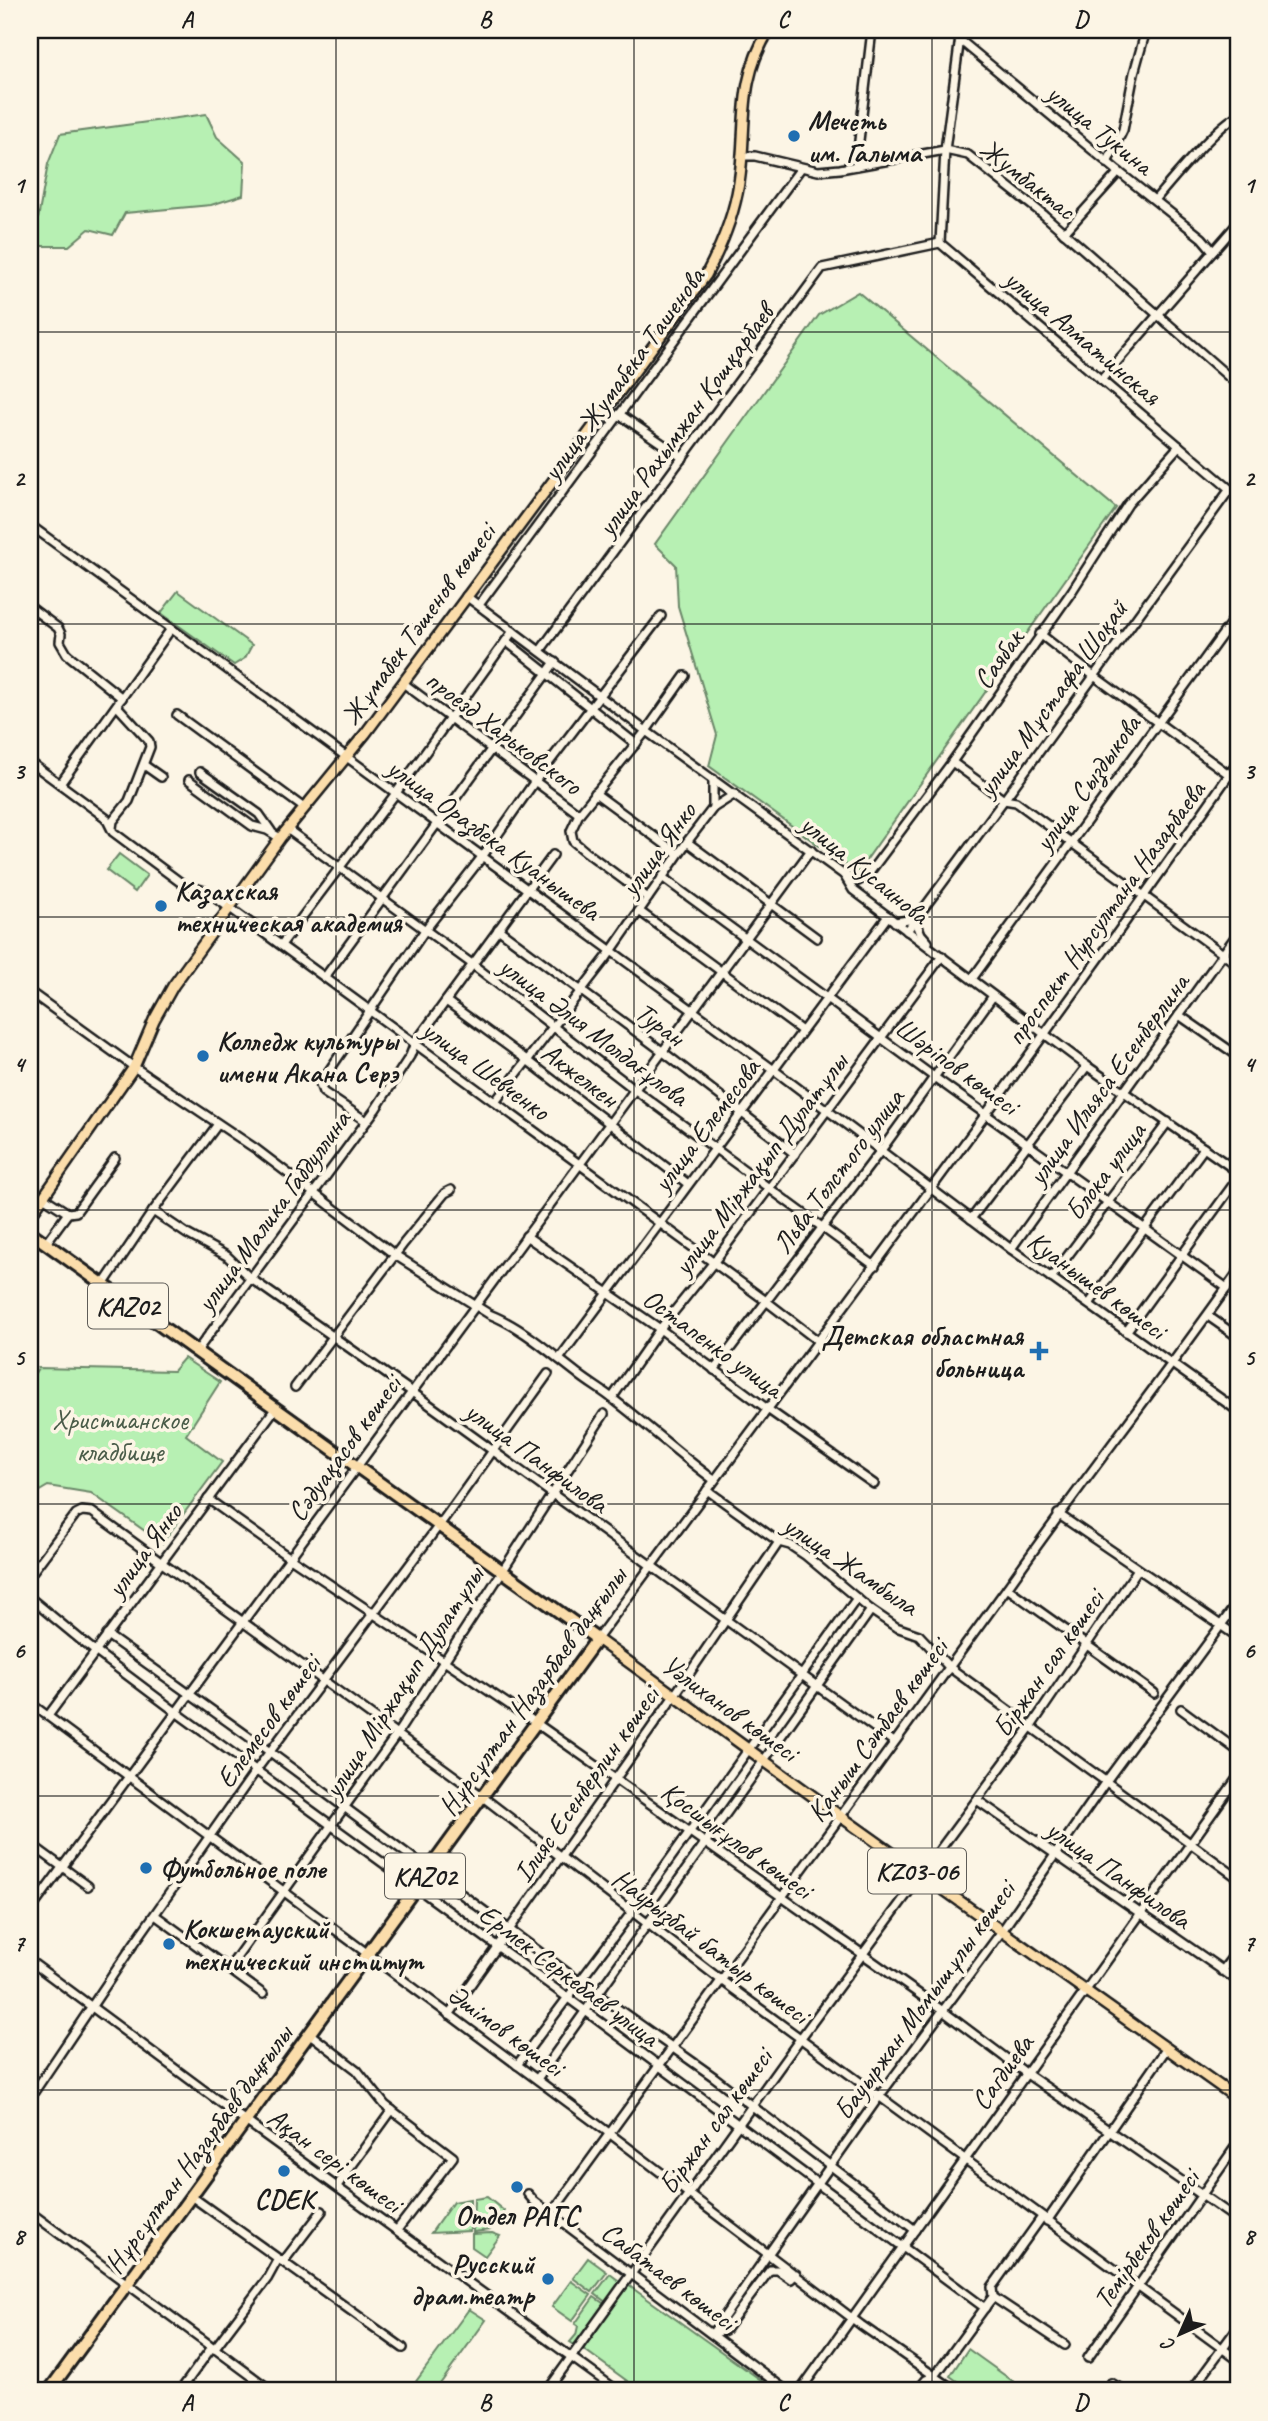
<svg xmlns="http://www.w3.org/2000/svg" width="1268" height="2421" viewBox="0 0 1268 2421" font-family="Caveat,sans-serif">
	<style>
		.green { fill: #b7f0b3; stroke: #6a8668; stroke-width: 2 }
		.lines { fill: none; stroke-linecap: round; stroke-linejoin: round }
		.minor-casing { stroke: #1c1c1c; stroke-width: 12 }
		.major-casing { stroke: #1c1c1c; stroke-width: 14 }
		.highway-casing { stroke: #1c1c1c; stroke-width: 16 }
		.minor { stroke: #fcf5e5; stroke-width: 7 }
		.major { stroke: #fbddab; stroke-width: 9 }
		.highway { stroke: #fbddab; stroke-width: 10 }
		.grid { fill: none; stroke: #1c1c1c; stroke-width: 2; stroke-opacity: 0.55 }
		.poi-dot { fill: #1f6fb2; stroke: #fcf5e5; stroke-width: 2.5 }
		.labels { text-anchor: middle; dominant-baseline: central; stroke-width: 7; stroke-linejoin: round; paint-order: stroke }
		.shield { fill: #fcf5e5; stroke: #5f5d58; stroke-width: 2 }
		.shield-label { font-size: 26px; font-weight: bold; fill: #1c1c1c }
		.poi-label { font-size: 28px; font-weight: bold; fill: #1c1c1c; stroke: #fcf5e5; text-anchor: start }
		.street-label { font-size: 28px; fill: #1c1c1c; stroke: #fcf5e5 }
		.park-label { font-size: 28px; fill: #4a5c49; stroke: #fcf5e5 }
		.neatline { fill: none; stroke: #1c1c1c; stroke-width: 2.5 }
		.grid-label { font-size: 23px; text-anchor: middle; font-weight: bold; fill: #1c1c1c }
	</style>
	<rect width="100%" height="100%" fill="#fcf5e5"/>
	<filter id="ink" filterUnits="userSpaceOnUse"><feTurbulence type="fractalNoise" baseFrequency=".0143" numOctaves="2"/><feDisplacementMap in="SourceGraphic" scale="14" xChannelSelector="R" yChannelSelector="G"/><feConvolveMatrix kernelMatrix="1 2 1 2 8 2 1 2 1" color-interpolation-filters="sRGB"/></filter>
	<g filter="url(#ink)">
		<g class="green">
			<polygon points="206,114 217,137 245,162 243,195 211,205 125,213 113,235 89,229 69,246 33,246 48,164 60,134"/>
			<polygon points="858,292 1116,508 857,873 709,766 717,735 678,606 676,565 655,544 819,315"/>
			<polygon points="178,591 252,645 245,658 234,665 161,613"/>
			<polygon points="119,854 147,875 135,892 106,870"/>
			<polygon points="184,1358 220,1382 186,1435 222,1462 162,1543 91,1493 48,1486 31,1496 30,1495 30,1381 38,1368 173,1371"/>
			<polygon points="487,2197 504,2211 490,2230 473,2232 474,2199"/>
			<polygon points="470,2199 470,2231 431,2233 453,2202"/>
			<polygon points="492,2233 500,2236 485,2256 472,2247 472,2234"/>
			<polygon points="588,2258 607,2272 592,2292 573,2278"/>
			<polygon points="610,2274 622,2283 607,2303 595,2294"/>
			<polygon points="571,2281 591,2295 572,2321 552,2307"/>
			<polygon points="628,2285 765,2383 759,2391 641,2391 582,2348"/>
			<polygon points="594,2297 606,2305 576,2346 570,2342 576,2335 578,2326 575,2324"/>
			<polygon points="469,2309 486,2320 435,2391 409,2391"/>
			<polygon points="968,2349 1014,2382 1008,2391 971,2391 950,2376"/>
		</g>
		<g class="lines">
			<defs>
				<g id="minor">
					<polyline points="960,40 1119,172 1202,238 1213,251"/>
					<polyline points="741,156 755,156 818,171 840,169 945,150 968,155 1044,215 1238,385"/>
					<polyline points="1107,163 1123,130 1134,73 1146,30"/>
					<polyline points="856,166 872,30"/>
					<path d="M1155 200C1170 182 1220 122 1238 116"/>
					<polyline points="1064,233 1119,172"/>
					<polyline points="940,243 945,150 961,30"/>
					<polyline points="1101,380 1238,223"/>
					<polyline points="619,414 683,458"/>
					<polyline points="30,525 774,1070 1011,1249 1238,1411"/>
					<polyline points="466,596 646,731 844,875 853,890 1087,1066 1238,1172"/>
					<polyline points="479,605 801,168"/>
					<polyline points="30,607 58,628 61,634 60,642 67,654 122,698"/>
					<polyline points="1040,634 1094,676 1238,781"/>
					<polyline points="506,641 636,744"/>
					<polyline points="540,651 822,268 940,243 1238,496"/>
					<polyline points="403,683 579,814"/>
					<polyline points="177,715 304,808"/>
					<polyline points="30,762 106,818 113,832 184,885 205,891 230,908 766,1301 818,1341"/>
					<polyline points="952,762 1004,800 1016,802 1238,965"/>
					<polyline points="144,765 161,777"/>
					<polyline points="200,772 259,814 271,831"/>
					<polyline points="713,779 713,808"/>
					<polyline points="189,780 252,826 267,830 280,838"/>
					<polyline points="60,784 171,629"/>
					<polyline points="595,793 678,854"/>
					<polyline points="112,828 113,821 129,801 150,747 149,741 117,706"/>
					<polyline points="287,829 472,964 634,1089 875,1266"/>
					<polyline points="687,842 817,938"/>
					<polyline points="844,875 858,881 867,876 952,762 1072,591 1128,504 1179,446"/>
					<polyline points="662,877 934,1077 1227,1288"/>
					<polyline points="648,898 586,852 573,841 571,831 579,814 646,731 685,676"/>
					<polyline points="639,911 802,1031"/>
					<polyline points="895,922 915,919 921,934 928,942"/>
					<polyline points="498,929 662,1051 795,1154"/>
					<polyline points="907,931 1004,800 1230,489"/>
					<polyline points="281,945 396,793 513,631"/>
					<polyline points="325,977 555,662"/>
					<polyline points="972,979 1238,613"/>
					<path d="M30 992 134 1067 256 1149 395 1255 489 1314C522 1327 549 1352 578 1374 589 1383 602 1390 613 1399 647 1425 679 1454 714 1480"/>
					<polyline points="446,1001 527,1060 688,1184"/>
					<polyline points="1179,1015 1238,1056"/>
					<polyline points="495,1102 607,957 687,842 713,808 735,794"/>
					<polyline points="366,1121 323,1092 320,1084 425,930 482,857 535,781 661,616"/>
					<polyline points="43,1197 68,1213 76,1212 115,1158"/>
					<polyline points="153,1211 187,1234 227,1256 250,1278 412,1392 894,1742"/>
					<polyline points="971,1219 1087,1066"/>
					<polyline points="526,1236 660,1329 766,1408 874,1484"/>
					<polyline points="46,1243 68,1213"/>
					<polyline points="1011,1249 1238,933"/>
					<polyline points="1051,1278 1168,1122"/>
					<polyline points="103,1285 153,1211 218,1124"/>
					<polyline points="1089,1304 1204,1148"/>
					<polyline points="1208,1316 1238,1337"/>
					<polyline points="1126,1332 1238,1178"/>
					<polyline points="196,1352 375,1110 410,1056 415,1043 553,855"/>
					<polyline points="559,1359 888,916"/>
					<polyline points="714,1370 885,1145 993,996"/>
					<polyline points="295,1387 404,1243 445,1193 451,1190"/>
					<polyline points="612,1398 660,1329 714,1262 942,956"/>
					<polyline points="707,1490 779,1542 790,1545 805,1555 871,1610 896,1627 919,1635 949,1667 1238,1878"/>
					<polyline points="208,1499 283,1553 529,1718 943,2011 1027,2074 1238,2220"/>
					<polyline points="1058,1514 1238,1637"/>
					<polyline points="30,1575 76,1514 82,1511 92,1512 475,1791 721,1980 1238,2360"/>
					<polyline points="1007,1588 1154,1693"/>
					<polyline points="30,1598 87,1645 176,1712 568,1998 985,2308"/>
					<polyline points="107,1635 270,1752 580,1982 714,2077 915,2230"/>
					<path d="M597 1639C812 1348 1031 1060 1238 762"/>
					<polyline points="30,1703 609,2133 861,2325 956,2391"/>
					<polyline points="1181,1709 1238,1751"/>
					<polyline points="48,1716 275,1409"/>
					<polyline points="977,1800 1238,1981"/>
					<polyline points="35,1847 88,1886"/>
					<polyline points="30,1911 811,850"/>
					<polyline points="155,1915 263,1994"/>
					<polyline points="30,1961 236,2114 618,2391"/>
					<polyline points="229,1968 397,1734 604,1414"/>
					<polyline points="1222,1971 1238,1950"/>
					<polyline points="449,2015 674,1696 779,1542"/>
					<polyline points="310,2034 357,2070 385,2105 453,2157 397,2230"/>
					<polyline points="517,2065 632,1912 857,1598"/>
					<polyline points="537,2079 871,1610"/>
					<polyline points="30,2098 133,1945 257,1769 446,1516 548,1374"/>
					<polyline points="337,2186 392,2110"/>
					<polyline points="528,2194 534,2201 787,2391"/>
					<polyline points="191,2196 403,2348"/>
					<polyline points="30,2212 272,2391"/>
					<path d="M551 2214 1007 1588C1082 1481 1163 1379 1238 1272"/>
					<polyline points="1047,2221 1167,2048"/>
					<polyline points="283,2262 322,2211"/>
					<polyline points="993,2297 1065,2345"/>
					<polyline points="712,2334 878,2098 1002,1931 1107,1780 1238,1602"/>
					<polyline points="712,2334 725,2330 770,2270 778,2270 791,2279 796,2274"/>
					<polyline points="214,2349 267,2279 278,2259"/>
					<polyline points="1088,2358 1238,2143"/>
					<polyline points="1111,2383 1125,2391"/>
					<polyline points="180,2391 212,2347"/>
					<polyline points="547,2391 800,2039 1032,1725 1138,1569"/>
					<polyline points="800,2391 1238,1777"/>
					<polyline points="917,2391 926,2380 935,2376 989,2302 993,2297 992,2287 1042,2217"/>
					<polyline points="1191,2391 1238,2327"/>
				</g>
				<g id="major">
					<path d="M30 1216 134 1067 154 1020 173 986 280 838 365 734 706 275C721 247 734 215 739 183 748 125 736 84 769 30"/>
					<polyline points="597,1639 840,1816 1238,2099"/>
				</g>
				<polyline id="highway" points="30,1232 597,1639 49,2391"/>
			</defs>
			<use href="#minor" class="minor-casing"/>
			<use href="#major" class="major-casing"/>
			<use href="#highway" class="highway-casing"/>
			<use href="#minor" class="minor"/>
			<use href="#major" class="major"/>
			<use href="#highway" class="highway"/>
		</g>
	</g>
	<path class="grid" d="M336 30V2391M634 30V2391M932 30V2391M30 332H1238M30 624H1238M30 917H1238M30 1210H1238M30 1504H1238M30 1796H1238M30 2090H1238"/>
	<g class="poi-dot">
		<circle cx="794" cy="136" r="7"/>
		<circle cx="161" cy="906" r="7"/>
		<circle cx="203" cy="1056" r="7"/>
		<path d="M1035.5 1340.5h7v7h7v7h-7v7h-7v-7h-7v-7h7z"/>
		<circle cx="146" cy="1868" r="7"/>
		<circle cx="169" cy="1944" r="7"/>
		<circle cx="284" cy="2171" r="7"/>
		<circle cx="517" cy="2187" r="7"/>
		<circle cx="548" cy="2279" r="7"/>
	</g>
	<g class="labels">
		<g class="shield">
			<rect x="88" y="1283.5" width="80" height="45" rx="5"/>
			<rect x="868" y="1848.5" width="98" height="45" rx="5"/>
			<rect x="385" y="1853.5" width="80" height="45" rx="5"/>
		</g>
		<g class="shield-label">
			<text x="128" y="1306">KАZ02</text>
			<text x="917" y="1871">KZ03-06</text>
			<text x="425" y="1876">KАZ02</text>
		</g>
		<g class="poi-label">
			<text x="808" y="120">Мечеть<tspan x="808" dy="32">им. Галыма</tspan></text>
			<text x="175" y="890">Казахская<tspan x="175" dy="32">техническая академия</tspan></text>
			<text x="217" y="1040">Колледж культуры<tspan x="217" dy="32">имени Акана Серэ</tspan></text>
			<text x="1023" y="1335" text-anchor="end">Детская областная<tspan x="1023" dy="32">больница</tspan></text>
			<text x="160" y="1868">Футбольное поле</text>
			<text x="183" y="1928">Кокшетауский<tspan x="183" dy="32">технический институт</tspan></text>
			<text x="284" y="2199" text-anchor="middle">CDEK</text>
			<text x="517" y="2215" text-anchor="middle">Отдел РАГС</text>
			<text x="534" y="2263" text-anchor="end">Русский<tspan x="534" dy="32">драм.театр</tspan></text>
		</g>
		<g class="street-label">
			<text transform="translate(1100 129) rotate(39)">улица Тукина</text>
			<text transform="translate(1028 179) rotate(38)">Жумбактас</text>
			<text transform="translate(1083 337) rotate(40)">улица Алматинская</text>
			<text transform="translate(623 374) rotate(-54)">улица Жумабека Ташенова</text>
			<text transform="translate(685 420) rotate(-54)">улица Рахымжан Қошқарбаев</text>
			<text transform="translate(418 624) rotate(-54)">Жұмабек Тәшенов көшесі</text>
			<text transform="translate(998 659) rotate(-55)">Саябак</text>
			<text transform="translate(1052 698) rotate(-54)">улица Мұстафа Шоқай</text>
			<text transform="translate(504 732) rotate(37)">проезд Харьковского</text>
			<text transform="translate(1087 783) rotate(-54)">улица Сыздыкова</text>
			<text transform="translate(494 839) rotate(36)">улица Оразбека Куанышева</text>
			<text transform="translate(658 849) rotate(-54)">улица Янко</text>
			<text transform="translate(865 869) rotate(39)">улица Кусаинова</text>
			<text transform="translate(1105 913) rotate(-54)">проспект Нурсултана Назарбаева</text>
			<text transform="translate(660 1024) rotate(37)">Туран</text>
			<text transform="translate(594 1031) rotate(37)">улица Әлия Молдағұлова</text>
			<text transform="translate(957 1066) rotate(36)">Шәріпов көшесі</text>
			<text transform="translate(486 1070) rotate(36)">улица Шевченко</text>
			<text transform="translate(580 1075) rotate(37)">Акжелкен</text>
			<text transform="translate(1108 1079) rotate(-54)">улица Ильяса Есенберлина</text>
			<text transform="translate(706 1125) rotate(-53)">улица Елемесова</text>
			<text transform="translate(760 1164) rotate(-53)">улица Міржақып Дулатұлы</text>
			<text transform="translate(838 1171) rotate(-53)">Льва Толстого улица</text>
			<text transform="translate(1105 1171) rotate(-53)">Блока улица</text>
			<text transform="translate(273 1211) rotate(-54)">улица Малика Габдуллина</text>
			<text transform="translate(1097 1285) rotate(36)">Қуанышев көшесі</text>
			<text transform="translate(713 1343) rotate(36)">Остапенко улица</text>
			<text transform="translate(344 1448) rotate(-54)">Сәдуақасов көшесі</text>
			<text transform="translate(537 1457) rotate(36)">улица Панфилова</text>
			<text transform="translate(144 1550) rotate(-54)">улица Янко</text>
			<text transform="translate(851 1565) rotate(34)">улица Жамбыла</text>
			<text transform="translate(1048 1663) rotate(-55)">Біржан сал көшесі</text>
			<text transform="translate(403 1682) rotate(-57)">улица Міржақып Дулатұлы</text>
			<text transform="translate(532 1691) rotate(-54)">Нұрсұлтан Назарбаев даңғылы</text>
			<text transform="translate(730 1708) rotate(36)">Уәлиханов көшесі</text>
			<text transform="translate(268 1721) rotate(-54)">Елемесов көшесі</text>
			<text transform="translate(877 1730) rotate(-54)">Қаныш Сәтбаев көшесі</text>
			<text transform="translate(586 1784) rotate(-55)">Ілияс Есенберлин көшесі</text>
			<text transform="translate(737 1840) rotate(36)">Қосшығұлов көшесі</text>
			<text transform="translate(1119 1874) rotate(35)">улица Панфилова</text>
			<text transform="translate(711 1946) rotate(37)">Наурызбай батыр көшесі</text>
			<text transform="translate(569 1975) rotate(37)">Ермек Серкебаев улица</text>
			<text transform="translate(924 2000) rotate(-54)">Бауыржан Момышұлы көшесі</text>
			<text transform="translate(506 2030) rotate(36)">Әшімов көшесі</text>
			<text transform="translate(1002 2072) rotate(-54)">Сагдиева</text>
			<text transform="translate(715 2121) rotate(-54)">Біржан сал көшесі</text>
			<text transform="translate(198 2149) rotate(-54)">Нұрсұлтан Назарбаев даңғылы</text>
			<text transform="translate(335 2160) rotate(36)">Ақан сері көшесі</text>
			<text transform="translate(1146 2239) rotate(-55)">Темірбеков көшесі</text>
			<text transform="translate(669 2276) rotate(37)">Сабатаев көшесі</text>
		</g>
		<g class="park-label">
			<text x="120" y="1419">Христианское<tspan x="120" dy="32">кладбище</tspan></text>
		</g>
	</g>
	<rect width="1268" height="2421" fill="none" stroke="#fcf5e5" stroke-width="77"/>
	<g transform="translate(1180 2334) rotate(225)" stroke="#fcf5e5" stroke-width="5" paint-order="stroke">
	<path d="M0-5L12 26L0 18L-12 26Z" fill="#1c1c1c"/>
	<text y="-10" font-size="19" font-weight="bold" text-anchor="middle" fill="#1c1c1c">С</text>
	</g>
	<rect x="38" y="38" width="1192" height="2344" class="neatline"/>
	<g class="grid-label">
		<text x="187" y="27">A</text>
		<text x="485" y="27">B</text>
		<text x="783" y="27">C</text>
		<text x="1081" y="27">D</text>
		<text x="19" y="193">1</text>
		<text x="1249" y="193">1</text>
		<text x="19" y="486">2</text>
		<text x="1249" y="486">2</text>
		<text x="19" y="779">3</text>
		<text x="1249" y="779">3</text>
		<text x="19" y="1072">4</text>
		<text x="1249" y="1072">4</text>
		<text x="19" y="1365">5</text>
		<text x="1249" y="1365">5</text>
		<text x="19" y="1658">6</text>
		<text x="1249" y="1658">6</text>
		<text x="19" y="1951">7</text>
		<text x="1249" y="1951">7</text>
		<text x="19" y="2244">8</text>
		<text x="1249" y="2244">8</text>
		<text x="187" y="2410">A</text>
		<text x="485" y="2410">B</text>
		<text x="783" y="2410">C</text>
		<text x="1081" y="2410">D</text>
	</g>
</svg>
